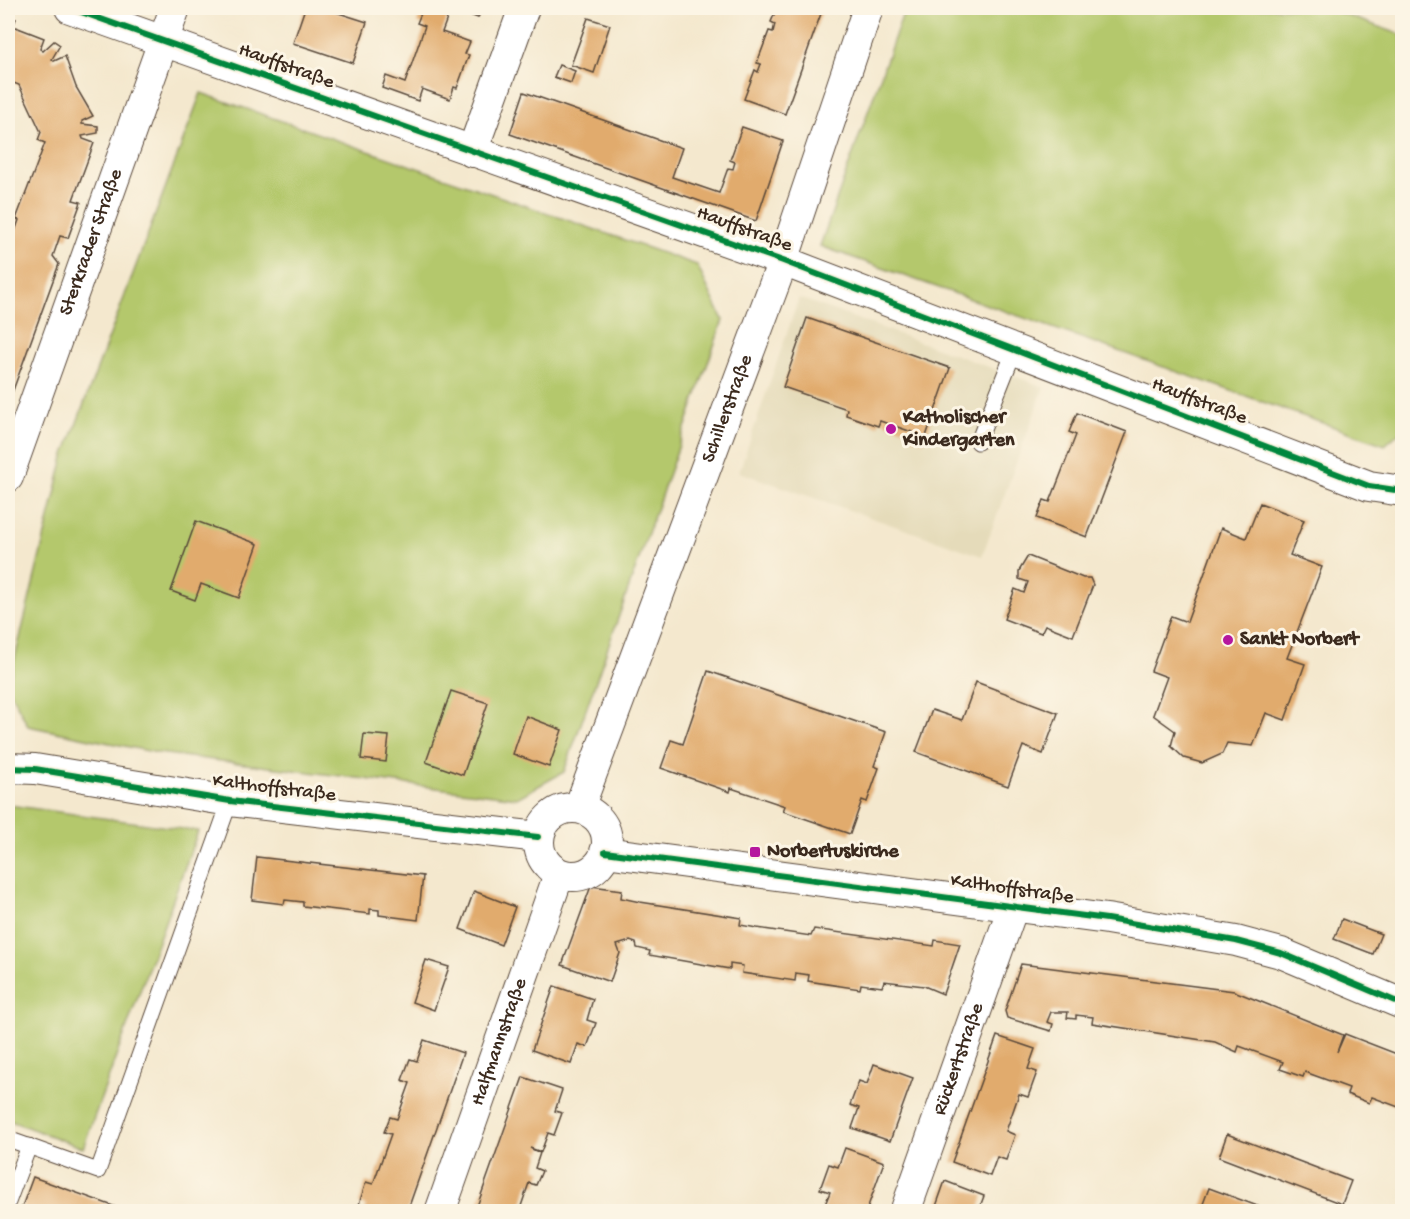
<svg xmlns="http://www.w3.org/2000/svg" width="1410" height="1219" viewBox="0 0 1410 1219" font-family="'Gochi Hand',sans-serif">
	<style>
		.built { fill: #e5dbba }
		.green { fill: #b4c86c; stroke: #787945; stroke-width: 1.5 }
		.building { fill: #e1ab6d }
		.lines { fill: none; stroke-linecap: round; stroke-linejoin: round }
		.lane-casing { stroke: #574638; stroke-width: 17 }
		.street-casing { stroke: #574638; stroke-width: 32 }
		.lane { stroke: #fff; stroke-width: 15 }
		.street { stroke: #fff; stroke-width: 30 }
		.cycleway-casing { stroke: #fcf5e5; stroke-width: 10 }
		.cycleway { stroke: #00873e; stroke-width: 6 }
		.poi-dot { fill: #b5179e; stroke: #fcf5e5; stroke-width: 2 }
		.labels { text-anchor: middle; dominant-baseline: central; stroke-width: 6; stroke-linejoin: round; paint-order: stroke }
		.street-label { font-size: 20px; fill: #3b2a1e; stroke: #fcf5e5 }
		.poi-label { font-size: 20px; font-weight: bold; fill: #3b2a1e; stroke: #fcf5e5; text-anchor: start }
	</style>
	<rect width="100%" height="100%" fill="#fcf5e5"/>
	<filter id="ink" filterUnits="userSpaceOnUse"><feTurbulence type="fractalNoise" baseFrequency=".0167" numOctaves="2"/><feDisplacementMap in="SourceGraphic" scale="12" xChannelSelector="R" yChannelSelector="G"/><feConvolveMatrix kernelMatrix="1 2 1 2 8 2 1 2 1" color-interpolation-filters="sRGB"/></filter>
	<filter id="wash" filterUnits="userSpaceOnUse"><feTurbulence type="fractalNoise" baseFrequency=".008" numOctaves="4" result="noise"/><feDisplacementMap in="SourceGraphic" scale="24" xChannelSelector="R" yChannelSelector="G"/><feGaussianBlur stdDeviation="1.35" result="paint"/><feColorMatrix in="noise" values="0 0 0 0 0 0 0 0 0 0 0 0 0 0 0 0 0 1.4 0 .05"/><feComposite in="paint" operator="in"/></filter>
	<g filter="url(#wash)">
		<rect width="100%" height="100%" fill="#f4e8ce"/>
		<polygon class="built" points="799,298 1044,387 982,556 739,472"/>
		<g class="green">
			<polygon points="905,8 1326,8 1402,35 1402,430 1385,445 820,246"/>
			<polygon points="201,93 697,265 723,320 564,772 517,798 158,753 28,726 8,687 64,457"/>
			<polygon points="8,805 198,831 83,1148 8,1120"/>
		</g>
		<g id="blocks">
			<g class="building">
				<polygon points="305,8 323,8 367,22 353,63 293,43"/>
				<polygon points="412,8 482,8 478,18 451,8 442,32 470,42 465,54 469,55 457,88 454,87 450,99 422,89 418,101 382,88 386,76 405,83 425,26 417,23 422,11"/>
				<polygon points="777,8 823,8 785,114 744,99 755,70 758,72 761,64 757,63 769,31 773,32 775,24 771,22"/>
				<polygon points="8,16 16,19 13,26 44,38 40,49 43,51 54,41 60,45 52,59 54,61 65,56 76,87 93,116 82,121 82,124 98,126 98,133 82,136 83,139 94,143 73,200 81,202 68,238 60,236 53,256 59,264 8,404 8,251 19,220 16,219 45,143 38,140 41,132 19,85 11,82 13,75 8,73"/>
				<polygon points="588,18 610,25 594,73 571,65"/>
				<polygon points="559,65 575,71 571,83 554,77"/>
				<polygon points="524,92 682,148 672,177 719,193 728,168 733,169 735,162 730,160 742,127 783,141 756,221 510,134"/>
				<polygon points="807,318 950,368 924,442 910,437 912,432 880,421 878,426 846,415 847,409 783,387"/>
				<polygon points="1077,413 1127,432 1087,537 1037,518 1044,500 1050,502 1076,435 1069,432"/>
				<polygon points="1260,503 1304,520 1290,555 1322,567 1287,658 1305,664 1285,720 1266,713 1253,746 1227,743 1222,754 1202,763 1184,758 1171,746 1175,731 1153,715 1167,677 1151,671 1171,616 1187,622 1221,528 1246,538"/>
				<polygon points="196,521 258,544 239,598 201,584 195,600 171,591"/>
				<polygon points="1028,556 1083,578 1090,578 1093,585 1073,636 1045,625 1041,633 1004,619 1015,589 1024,593 1028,582 1019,579 1019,571"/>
				<polygon points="708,671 886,732 874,766 879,768 867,802 862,800 850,834 783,811 785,806 731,788 730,792 661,768 671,740 683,744"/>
				<polygon points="976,682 1058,713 1043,754 1023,746 1008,786 916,752 932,710 962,720"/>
				<polygon points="451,691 488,703 463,775 426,762"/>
				<polygon points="526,716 562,730 549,767 513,754"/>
				<polygon points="364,734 389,736 386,762 361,759"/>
				<polygon points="257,857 423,876 418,920 379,915 379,910 370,909 370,914 303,906 303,902 285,900 284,904 252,900"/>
				<polygon points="591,886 622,890 621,898 640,902 741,918 740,925 757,928 811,936 814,929 934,946 935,940 960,944 943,994 924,986 884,981 882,987 861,984 860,989 808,981 809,975 796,973 795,981 742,973 743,966 730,964 730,969 649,955 650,951 637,948 636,943 630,941 617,945 620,953 610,982 562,965"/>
				<polygon points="474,891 515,907 501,945 460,929"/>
				<polygon points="1342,919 1381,934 1373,954 1334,939"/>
				<polygon points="426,960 449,967 434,1010 412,1002"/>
				<polygon points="1021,964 1234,991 1343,1035 1337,1052 1345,1034 1402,1056 1401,1108 1372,1097 1369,1103 1347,1094 1349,1088 1305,1072 1303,1077 1280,1069 1283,1062 1239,1046 1237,1052 1215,1042 1092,1023 1093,1017 1076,1015 1076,1019 1067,1018 1068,1012 1051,1012 1047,1022 1053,1024 1051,1031 1007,1018 1005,1011"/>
				<polygon points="554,986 593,999 587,1020 596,1023 587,1047 578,1044 571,1064 532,1050"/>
				<polygon points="997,1036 1035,1049 1028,1069 1037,1072 1028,1097 1019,1094 1006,1131 1015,1135 1006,1160 997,1157 990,1176 952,1162"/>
				<polygon points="424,1040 463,1053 407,1212 364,1212 366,1206 359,1204 366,1182 373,1184 391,1134 384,1132 390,1117 397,1119 410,1083 402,1080 410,1059 417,1061"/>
				<polygon points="874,1064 913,1078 890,1141 852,1128 859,1108 850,1105 859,1081 867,1084"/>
				<polygon points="523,1077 562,1090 555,1111 562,1113 554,1135 548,1133 541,1152 530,1148 540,1153 535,1168 542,1171 536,1185 529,1183 519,1212 475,1212"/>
				<polygon points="1227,1134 1351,1181 1342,1204 1219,1157"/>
				<polygon points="845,1148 884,1162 866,1212 822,1212 830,1192 820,1189 829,1164 838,1167"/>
				<polygon points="33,1177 127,1211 127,1212 20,1212"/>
				<polygon points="945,1181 984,1196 978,1212 934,1212"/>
				<polygon points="1209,1188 1271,1211 1271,1212 1200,1212"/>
			</g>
		</g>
	</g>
	<g filter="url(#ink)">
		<use href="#blocks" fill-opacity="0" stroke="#574638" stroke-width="1.5"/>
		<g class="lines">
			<defs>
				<g id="lane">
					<polyline points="978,442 1015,349"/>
					<polyline points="8,1139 98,1171 230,801"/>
					<polyline points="8,1202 29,1146"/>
				</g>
				<g id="street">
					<polyline points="70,8 783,261 1369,486 1402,491"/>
					<polyline points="472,152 524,8"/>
					<path id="s1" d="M8 477 175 8"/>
					<polyline points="8,768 35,769 230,801 538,837"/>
					<circle cx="573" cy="842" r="34"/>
					<path id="s2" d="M579 808 783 261 868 8"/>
					<polyline points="605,852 1107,919 1236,941 1281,953 1402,1004"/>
					<path id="s3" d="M440 1212 559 874"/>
					<path id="s4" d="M905 1212 1013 907"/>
				</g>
			</defs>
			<use href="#lane" class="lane-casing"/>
			<use href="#street" class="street-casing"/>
			<use href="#lane" class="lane"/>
			<use href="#street" class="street"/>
			<defs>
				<g id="cycleway">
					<polyline points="70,8 783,261 1369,486 1402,491"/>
					<polyline points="8,768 35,769 230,801 538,837"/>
					<polyline points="605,852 1107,919 1236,941 1281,953 1402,1004"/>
				</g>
			</defs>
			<use href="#cycleway" class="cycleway-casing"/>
			<use href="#cycleway" class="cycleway"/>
		</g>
	</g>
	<g class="poi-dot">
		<circle cx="891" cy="429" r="6"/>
		<circle cx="1228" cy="640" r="6"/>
		<rect x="749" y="846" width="12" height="12" rx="3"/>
	</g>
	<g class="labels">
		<g class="street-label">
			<text transform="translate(286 67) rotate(20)">Hauffstraße</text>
			<text transform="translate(744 230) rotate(20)">Hauffstraße</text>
			<text stroke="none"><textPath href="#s1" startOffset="249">Sterkrader Straße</textPath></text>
			<text transform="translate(1199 402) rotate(21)">Hauffstraße</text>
			<text stroke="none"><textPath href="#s2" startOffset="426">Schillerstraße</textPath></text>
			<text transform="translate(274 789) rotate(7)">Kalthoffstraße</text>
			<text transform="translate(1012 890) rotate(8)">Kalthoffstraße</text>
			<text stroke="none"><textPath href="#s3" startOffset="180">Halfmannstraße</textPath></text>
			<text stroke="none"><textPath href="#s4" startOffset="162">Rückertstraße</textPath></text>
		</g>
		<g class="poi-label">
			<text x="903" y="418">Katholischer<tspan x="903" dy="23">Kindergarten</tspan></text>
			<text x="1240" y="640">Sankt Norbert</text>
			<text x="767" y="852">Norbertuskirche</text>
		</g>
	</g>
	<rect width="1410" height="1219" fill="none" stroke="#fcf5e5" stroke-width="30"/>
</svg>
